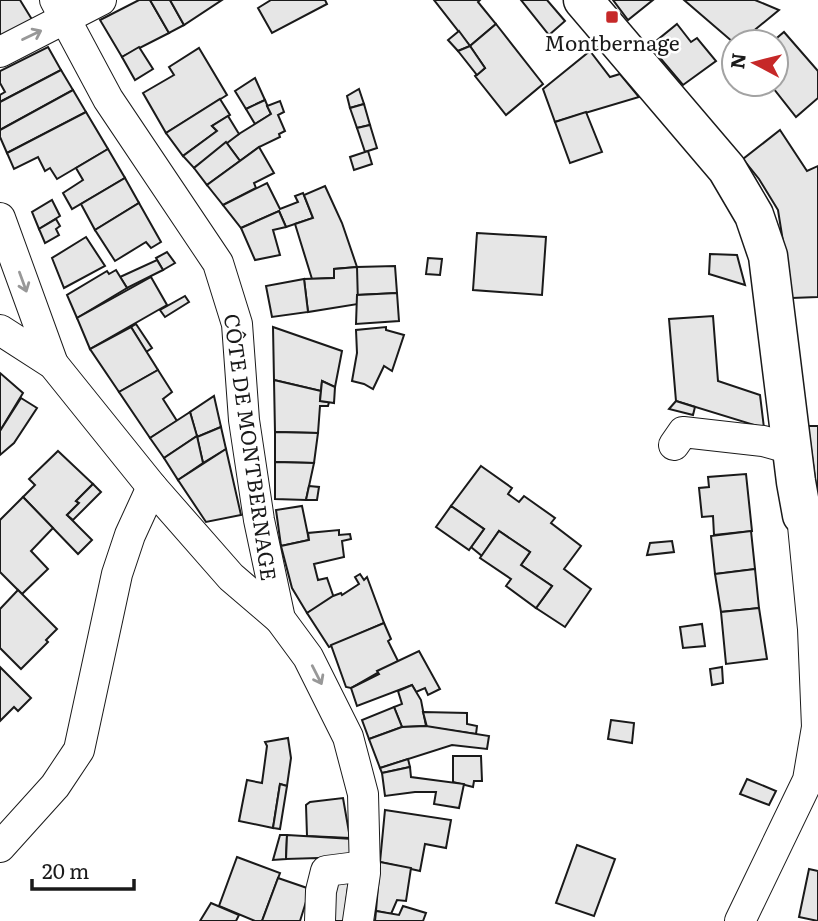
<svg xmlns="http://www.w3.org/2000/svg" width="818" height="921" viewBox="0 0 818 921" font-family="Literata,serif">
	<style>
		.building { fill: #e6e6e6; stroke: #1a1a1a; stroke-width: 2 }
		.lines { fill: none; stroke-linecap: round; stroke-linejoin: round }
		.minor-casing { stroke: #1a1a1a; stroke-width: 32 }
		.tertiary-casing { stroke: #1a1a1a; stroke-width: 41 }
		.minor { stroke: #fff; stroke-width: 30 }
		.tertiary { stroke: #fff; stroke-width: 38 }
		.oneway { stroke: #989898 }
		.poi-dot { fill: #c62828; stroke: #fff; stroke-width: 2.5 }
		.labels { text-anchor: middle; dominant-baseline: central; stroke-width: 5; stroke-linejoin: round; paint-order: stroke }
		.poi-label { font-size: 21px; fill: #1a1a1a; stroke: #fff }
		.street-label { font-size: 21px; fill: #1a1a1a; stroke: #fff }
	</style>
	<rect width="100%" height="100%" fill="#fff"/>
	<g class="building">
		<polygon points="0,0 20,0 36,26 0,44"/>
		<polygon points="139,0 150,0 169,33 122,57 100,20"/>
		<polygon points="150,0 170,0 184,25 169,33"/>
		<polygon points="170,0 222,0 184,25"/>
		<polygon points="271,0 325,0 327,4 272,33 258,8"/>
		<polygon points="434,0 480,0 478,2 496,24 470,46"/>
		<polygon points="521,0 547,0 565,21 549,35"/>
		<polygon points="613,0 653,0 628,20"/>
		<polygon points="684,0 755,0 779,10 740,42 734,43"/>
		<polygon points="496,24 543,84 506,115 475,76 485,68 470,46"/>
		<polygon points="677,24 691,42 697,38 716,61 683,85 650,46"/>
		<polygon points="459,31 470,46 458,51 448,40"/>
		<polygon points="784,32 818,71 818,98 796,117 770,84 776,84 776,42 772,42"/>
		<polygon points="470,46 485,68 477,75 458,51"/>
		<polygon points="48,47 61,70 0,102 0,95 5,92 0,83 0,71"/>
		<polygon points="139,47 153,69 135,80 122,57"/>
		<polygon points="199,48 227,95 166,133 143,93 174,75 169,67"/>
		<polygon points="590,51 610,77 620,74 639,97 555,122 543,89"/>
		<polygon points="61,70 73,90 0,130 0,102"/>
		<polygon points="255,78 265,100 246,109 235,91"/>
		<polygon points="359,89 364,104 350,108 347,96"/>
		<polygon points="73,90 86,112 7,153 0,137 0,130"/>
		<polygon points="220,99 230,115 212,126 217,131 183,156 166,133"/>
		<polygon points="265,100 271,114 255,124 246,109"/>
		<polygon points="280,101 284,112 278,115 285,131 279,134 280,137 259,147 240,161 226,142 271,114 267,106"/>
		<polygon points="364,104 370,125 357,128 350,108"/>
		<polygon points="86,112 108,149 57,179 50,168 45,171 38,157 14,169 7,153"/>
		<polygon points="586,112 602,152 570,163 555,122"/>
		<polygon points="228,116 239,134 194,168 183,156 217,131 212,126"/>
		<polygon points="370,125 377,148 365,152 357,128"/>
		<polygon points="780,130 807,171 818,166 818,297 792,298 778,210 759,179 743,159"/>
		<polygon points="226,142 240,161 207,185 194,168"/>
		<polygon points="259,147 274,173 254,183 256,188 223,205 207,185"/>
		<polygon points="108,149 125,178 72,209 63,193 83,180 76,168"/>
		<polygon points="368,151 372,164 354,170 350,157"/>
		<polygon points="125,178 139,203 95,230 81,204"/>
		<polygon points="267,183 280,209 298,202 295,196 303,193 313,218 286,227 279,211 241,228 223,205"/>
		<polygon points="325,186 342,223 357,267 334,269 334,278 312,279 295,224 313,218 304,195"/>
		<polygon points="52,200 60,216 39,229 32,212"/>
		<polygon points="139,203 161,242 151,248 146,242 115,261 95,230"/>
		<polygon points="279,211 286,227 273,230 280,255 255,260 241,228"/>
		<polygon points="56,219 60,226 56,229 59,235 45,243 39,229"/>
		<polygon points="477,233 546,237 542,295 473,290"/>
		<polygon points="86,237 105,266 64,288 52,258"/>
		<polygon points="167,252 175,263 163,270 156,258"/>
		<polygon points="710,254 737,255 745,285 709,274"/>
		<polygon points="428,258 442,259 440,275 426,274"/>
		<polygon points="157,260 163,270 127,288 120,277"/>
		<polygon points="395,266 397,293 357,295 357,267"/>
		<polygon points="357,267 358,304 308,312 304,279 334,278 334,269"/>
		<polygon points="116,270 127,288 77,318 67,295 107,271 109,274"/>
		<polygon points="151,277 167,305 90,349 77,318"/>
		<polygon points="304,279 308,312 272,317 266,286"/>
		<polygon points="397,293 399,321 356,324 357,295"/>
		<polygon points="185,296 189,302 165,317 160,310"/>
		<polygon points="713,316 718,381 760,395 764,428 676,401 669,319"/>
		<polygon points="136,324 152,348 146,352 131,327"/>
		<polygon points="131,327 158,370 119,392 90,349"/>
		<polygon points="273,327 342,351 335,387 322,381 321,391 274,380"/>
		<polygon points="386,327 386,330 404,335 392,371 384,366 373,389 364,384 352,381 357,353 356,330"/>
		<polygon points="158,370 172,392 163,399 177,421 150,438 119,392"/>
		<polygon points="0,373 23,393 0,431"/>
		<polygon points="274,380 321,391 320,401 329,402 328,406 320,406 318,433 275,432"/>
		<polygon points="322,381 335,387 334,403 320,401"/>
		<polygon points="214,396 221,427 197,437 190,412"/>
		<polygon points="21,398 37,408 14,443 0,455 0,431"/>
		<polygon points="676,401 695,407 693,415 669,409"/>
		<polygon points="190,412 197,436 164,458 150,438"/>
		<polygon points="808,426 818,426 818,494 817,494"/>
		<polygon points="221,427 226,449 203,463 197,437"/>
		<polygon points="275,432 318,433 314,463 275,462"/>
		<polygon points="197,436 203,463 178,480 164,458"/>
		<polygon points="226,449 241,515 206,522 178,480"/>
		<polygon points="58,451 93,484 76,501 79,503 67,515 92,540 78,554 23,497 35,485 29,479"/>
		<polygon points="275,462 314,463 306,500 275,499"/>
		<polygon points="481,466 512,488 508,494 519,502 524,496 555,518 551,523 581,546 564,569 591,589 565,627 536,608 552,586 521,565 530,552 499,531 482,556 471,547 484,529 451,506"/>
		<polygon points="746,474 752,531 714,535 713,516 702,517 699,488 709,487 708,477"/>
		<polygon points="93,484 101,492 73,520 67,515 79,503 76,501"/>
		<polygon points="309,486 319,487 317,500 306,500"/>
		<polygon points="23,497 53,528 31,551 48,569 22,594 0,572 0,520"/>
		<polygon points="302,506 309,540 281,546 276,510"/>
		<polygon points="451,506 484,529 469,550 436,527"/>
		<polygon points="339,530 339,535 350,534 351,539 342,541 344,557 314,564 318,580 327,578 334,598 307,613 292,588 281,546 309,540 308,533"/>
		<polygon points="499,531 530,552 521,565 552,586 536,608 506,586 511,579 480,558"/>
		<polygon points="751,531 755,569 715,574 711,536"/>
		<polygon points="672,541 674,552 647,555 650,543"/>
		<polygon points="755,569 759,608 721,612 715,574"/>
		<polygon points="360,574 364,580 367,577 384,623 329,647 307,613 333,596 341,593 342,595 359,584 355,577"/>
		<polygon points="18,590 57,629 46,640 48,642 21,669 0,648 0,609"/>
		<polygon points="759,608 767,659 726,664 721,612"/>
		<polygon points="384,623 391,639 388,641 398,661 351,688 346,687 331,645"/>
		<polygon points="702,624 705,646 683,648 680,627"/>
		<polygon points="419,651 440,689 428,695 425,688 416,692 412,685 357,706 351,688 379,674 377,671"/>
		<polygon points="0,667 31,698 18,711 14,707 0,721"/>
		<polygon points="722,667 723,683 712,685 710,669"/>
		<polygon points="412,685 421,700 426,726 402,727 394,707 402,704 398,691"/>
		<polygon points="394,707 402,727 369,739 362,720"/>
		<polygon points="423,712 467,713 467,724 477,726 476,734 427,727"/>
		<polygon points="611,720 634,723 632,743 608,739"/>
		<polygon points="426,726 489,736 487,749 452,745 380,768 369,739 402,727"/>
		<polygon points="288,738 291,758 287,786 280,784 273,828 239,821 247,780 262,783 267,746 265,742"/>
		<polygon points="453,756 481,756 482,781 474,781 473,787 453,782"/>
		<polygon points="408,759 410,767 382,773 380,768"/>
		<polygon points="410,767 411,777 464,784 459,808 434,804 436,792 415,792 385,796 382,773"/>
		<polygon points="747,779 776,791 769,805 740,794"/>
		<polygon points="280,784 287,786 280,829 273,828"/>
		<polygon points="343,798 350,838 307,836 306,805 310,802"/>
		<polygon points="385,810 451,820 446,848 425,844 420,871 380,862"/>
		<polygon points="280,835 287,835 286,859 273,860"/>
		<polygon points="287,835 353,839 351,861 324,862 318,858 286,859"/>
		<polygon points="577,845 615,859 594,916 556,903"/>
		<polygon points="237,857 280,873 262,921 255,921 219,906"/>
		<polygon points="380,862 411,868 406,901 397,900 391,914 376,911"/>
		<polygon points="809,869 818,871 818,921 799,917"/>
		<polygon points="278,878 310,889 300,921 262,921"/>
		<polygon points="349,878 344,921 325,921 329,879"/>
		<polygon points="211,903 239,915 236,921 200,921"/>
		<polygon points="403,906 426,913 423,921 375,921 376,911 399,915"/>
	</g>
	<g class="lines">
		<defs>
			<g id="minor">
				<polyline points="55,0 108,99 218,263 237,324 244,420 259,520 280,619 308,657 348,737 363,794 365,873 358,921"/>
				<polyline points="0,52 101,0"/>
				<polyline points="0,218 53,364"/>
				<polyline points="0,330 53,364 152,487 231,577 280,619"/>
				<polyline points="674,445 683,432 763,441 792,449"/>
				<polyline points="0,847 55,786 79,750 117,574 130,535 152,487"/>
				<polyline points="320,921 321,891 326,871 365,866"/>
				<polyline points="740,921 808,780 817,727 813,629 802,515"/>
			</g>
			<polyline id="tertiary" points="583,0 727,169 754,215 768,256 796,482 802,515 818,517"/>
		</defs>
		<use href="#minor" class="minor-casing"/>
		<use href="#tertiary" class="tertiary-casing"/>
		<use href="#minor" class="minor"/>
		<use href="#tertiary" class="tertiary"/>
	</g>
	<defs><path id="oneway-shaft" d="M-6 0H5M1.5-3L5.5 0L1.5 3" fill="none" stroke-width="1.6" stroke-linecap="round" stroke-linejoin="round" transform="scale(1.75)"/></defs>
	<g class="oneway">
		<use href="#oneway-shaft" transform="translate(32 35) rotate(-26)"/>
		<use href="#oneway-shaft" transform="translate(23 282) rotate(70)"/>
		<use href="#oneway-shaft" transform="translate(317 675) rotate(63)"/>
	</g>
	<rect class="poi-dot" x="605" y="10" width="14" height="14" rx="3.5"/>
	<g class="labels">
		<g class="poi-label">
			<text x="612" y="41">Montbernage</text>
		</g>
		<g class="street-label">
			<text transform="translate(252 447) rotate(82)">CÔTE DE MONTBERNAGE</text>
		</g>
	</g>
	<g transform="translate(755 63) rotate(277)"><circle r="33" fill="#ffffff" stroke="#a3a3a3" stroke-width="2"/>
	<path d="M0-5L12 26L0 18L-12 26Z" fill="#c62828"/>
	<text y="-10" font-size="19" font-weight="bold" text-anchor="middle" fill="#1a1a1a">N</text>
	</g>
	<path d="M32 879v10h102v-10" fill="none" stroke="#1a1a1a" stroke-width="3.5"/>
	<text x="42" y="879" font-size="21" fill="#1a1a1a" stroke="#ffffff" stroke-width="5" paint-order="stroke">20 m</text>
</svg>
